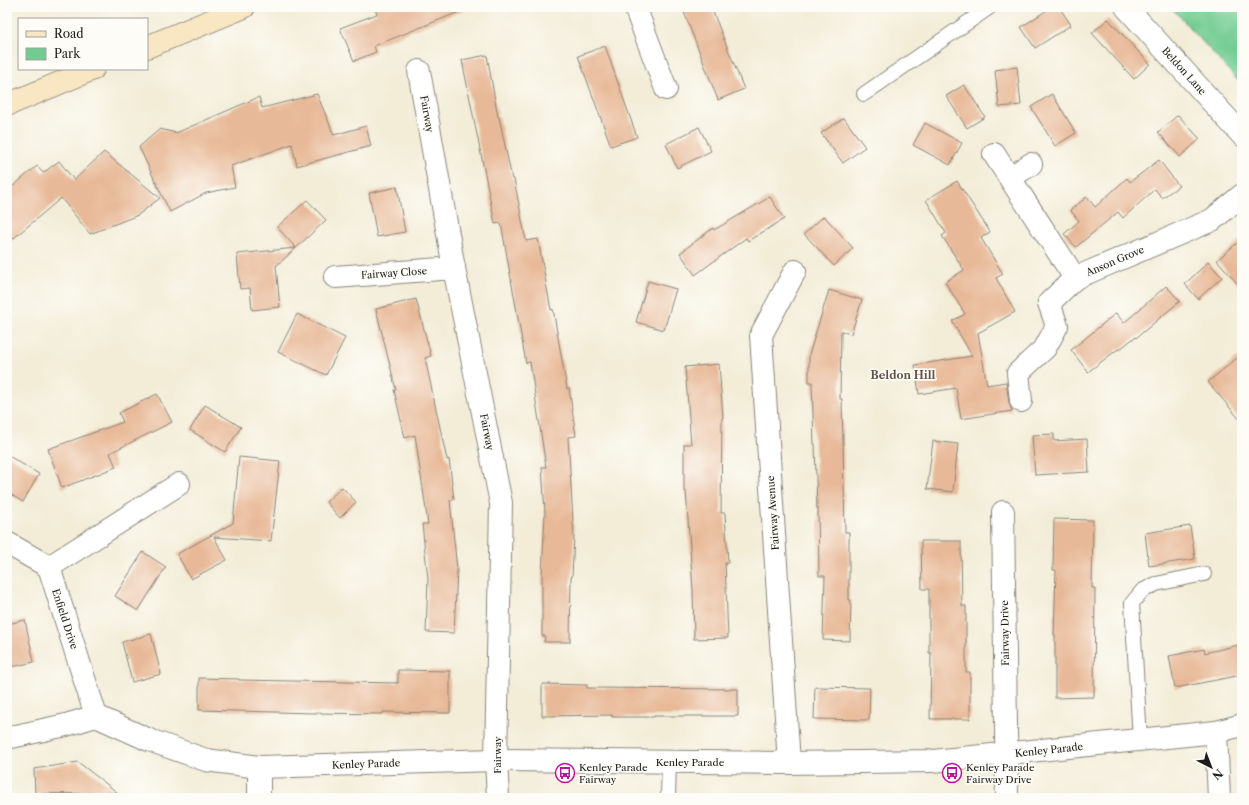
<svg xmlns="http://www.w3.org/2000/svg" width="1249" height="805" viewBox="0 0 1249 805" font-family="'Libre Caslon Text',serif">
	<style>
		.green { fill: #72cc92; stroke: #477457 }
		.building { fill: #e8b998 }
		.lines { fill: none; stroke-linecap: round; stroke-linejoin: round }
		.service-casing { stroke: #88847a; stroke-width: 16 }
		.minor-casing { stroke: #88847a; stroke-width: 24 }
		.secondary-casing { stroke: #88847a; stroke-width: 24 }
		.service { stroke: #fff; stroke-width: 14 }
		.minor { stroke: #fff; stroke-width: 22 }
		.secondary { stroke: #f9e7c3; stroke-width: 22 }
		.labels { text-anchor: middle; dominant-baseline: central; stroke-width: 3.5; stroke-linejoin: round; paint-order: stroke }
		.street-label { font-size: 10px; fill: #1c1c1c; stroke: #fdfcf7 }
		.poi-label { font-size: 10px; fill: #1c1c1c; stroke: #fdfcf7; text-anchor: start }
		.neighbourhood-label { font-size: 11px; font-weight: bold; fill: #635347; stroke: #fdfcf7 }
	</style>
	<rect width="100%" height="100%" fill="#fdfcf7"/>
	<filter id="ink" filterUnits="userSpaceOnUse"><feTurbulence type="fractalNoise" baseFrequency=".025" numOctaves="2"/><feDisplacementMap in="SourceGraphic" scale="8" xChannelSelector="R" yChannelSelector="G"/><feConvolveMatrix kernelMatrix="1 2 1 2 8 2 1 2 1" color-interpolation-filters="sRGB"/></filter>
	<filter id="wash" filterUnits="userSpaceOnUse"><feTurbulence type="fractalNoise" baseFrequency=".012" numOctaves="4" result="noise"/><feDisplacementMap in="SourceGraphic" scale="16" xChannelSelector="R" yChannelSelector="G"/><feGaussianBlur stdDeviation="0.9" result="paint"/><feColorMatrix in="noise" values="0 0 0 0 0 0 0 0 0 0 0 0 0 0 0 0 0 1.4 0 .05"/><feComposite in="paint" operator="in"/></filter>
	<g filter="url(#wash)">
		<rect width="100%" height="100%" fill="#f3edd8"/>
		<polygon class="green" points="1171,7 1242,7 1242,85"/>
		<g id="blocks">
			<g class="building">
				<polygon points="374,7 469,7 469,8 374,46 376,52 354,61 340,28 377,14"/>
				<polygon points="682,7 711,7 744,89 718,100"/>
				<polygon points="1052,7 1059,7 1071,25 1035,48 1021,27"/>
				<polygon points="1108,19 1150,64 1134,79 1092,33"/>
				<polygon points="605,46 637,137 611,146 578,56"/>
				<polygon points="487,55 498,117 499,117 512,179 514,179 526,241 538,239 551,310 553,309 567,389 569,388 576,436 568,437 574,537 572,577 571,577 570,642 544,642 545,636 542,636 542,575 545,513 542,467 546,467 530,362 526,363 501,223 495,224 462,60"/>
				<polygon points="1017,67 1021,105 999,107 995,70"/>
				<polygon points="964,85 985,117 967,128 946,96"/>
				<polygon points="317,94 334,135 366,126 371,146 297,166 292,144 231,166 235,187 206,193 170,212 139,147 160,129 176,133 259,97 262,108"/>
				<polygon points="1052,94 1076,133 1055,146 1031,107"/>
				<polygon points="1178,115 1200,139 1180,157 1158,132"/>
				<polygon points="844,118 865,147 843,163 821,133"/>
				<polygon points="925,123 962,143 950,165 913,145"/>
				<polygon points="699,127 711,151 677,168 666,144"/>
				<polygon points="104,152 160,198 138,215 90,234 61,198 7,244 7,191 37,166 43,173 59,161 74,180"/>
				<polygon points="1159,160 1179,186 1162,198 1155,189 1123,218 1118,212 1076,247 1064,234 1079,221 1070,210 1087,197 1095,207 1127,178 1130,182"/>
				<polygon points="957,181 990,232 981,238 1003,274 996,278 1015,312 978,333 987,385 1006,382 1009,402 1012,411 961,419 956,388 919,394 915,365 972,356 952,321 965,314 945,282 964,270 942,236 946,233 926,200"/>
				<polygon points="397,187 405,232 377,237 369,193"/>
				<polygon points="770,197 784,219 748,241 746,238 695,275 680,253 713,228 714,230"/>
				<polygon points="307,200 326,220 296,248 277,227"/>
				<polygon points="824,216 853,248 834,266 804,234"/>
				<polygon points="1242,239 1242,289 1217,260"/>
				<polygon points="296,248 276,266 280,307 252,310 250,288 240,289 237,254"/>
				<polygon points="1208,262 1222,277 1198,299 1185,284"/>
				<polygon points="648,281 676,289 664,330 636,322"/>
				<polygon points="1166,286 1180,301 1136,338 1135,337 1119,350 1118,349 1088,372 1071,350 1116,313 1124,323"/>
				<polygon points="829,290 862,300 851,334 841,331 840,399 842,399 845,532 849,532 849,600 851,600 850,641 823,640 825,576 819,576 818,508 817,508 815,444 814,444 812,382 809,382 809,355"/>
				<polygon points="416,299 431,356 425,358 447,460 449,459 454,499 450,500 457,570 454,633 426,632 428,579 422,524 428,524 415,435 405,438 394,390 396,390 376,309"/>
				<polygon points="297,314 345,338 326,375 278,352"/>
				<polygon points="1242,354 1242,422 1208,382"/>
				<polygon points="719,364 723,418 722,418 721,513 725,513 728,563 725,563 728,638 694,639 693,590 686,491 684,491 684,444 691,444 685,367"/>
				<polygon points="157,394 172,422 110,453 116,467 62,488 48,449 123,422 119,413"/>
				<polygon points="205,405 241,427 225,452 190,430"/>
				<polygon points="1054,434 1054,441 1087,439 1089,472 1035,475 1032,435"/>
				<polygon points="933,441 958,444 953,492 927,489"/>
				<polygon points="7,455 39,474 23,502 7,492"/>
				<polygon points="239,457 280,461 271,541 214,537 227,560 191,579 177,554 233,523"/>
				<polygon points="342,487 356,502 340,518 326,502"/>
				<polygon points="1054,519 1093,520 1092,588 1095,588 1094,697 1055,698 1055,635 1054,635 1056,570 1053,570"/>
				<polygon points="1190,526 1195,559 1149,566 1145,533"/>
				<polygon points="921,541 961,541 962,606 966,606 966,672 970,672 970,719 930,719 931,653 929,653 929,589 922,589"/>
				<polygon points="143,552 166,567 138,611 115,596"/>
				<polygon points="25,620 34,662 7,668 7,624"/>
				<polygon points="151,634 161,674 132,682 122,642"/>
				<polygon points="1242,644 1242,675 1175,688 1169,656 1204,649 1205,653"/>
				<polygon points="398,670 450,671 450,713 383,712 383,714 313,713 199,710 199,678 239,679 239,680 398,683"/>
				<polygon points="542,684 587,685 587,688 738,689 738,716 654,716 654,717 612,717 612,715 542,716"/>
				<polygon points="815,687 870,688 869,720 814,719"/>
				<polygon points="78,762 118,793 35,794 34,769"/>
			</g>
		</g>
	</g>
	<g filter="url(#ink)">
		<use href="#blocks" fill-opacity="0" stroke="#88847a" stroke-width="1"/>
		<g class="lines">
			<defs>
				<g id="service">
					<polyline points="864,94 990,7"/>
					<polyline points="1140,740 1132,603 1142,591 1156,584 1204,574"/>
					<polyline points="668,798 669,762"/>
				</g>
				<g id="minor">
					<polyline points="635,7 666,89"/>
					<polyline points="1126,7 1242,135"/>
					<polyline points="419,71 454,268 501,503 496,760 498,798"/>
					<polyline points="994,154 1075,278 1212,220 1242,195"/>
					<polyline points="1010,178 1031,164"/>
					<polyline points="335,277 454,268"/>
					<polyline points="1021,401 1018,373 1045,348 1057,326 1049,303 1075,278"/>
					<polyline points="1003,512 1007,798"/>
					<polyline points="7,543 49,567 96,716"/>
					<polyline points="49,567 179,484"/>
					<polyline points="96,716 149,740 206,760 259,767 496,760 789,763 933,761 1216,732 1242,725"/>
					<polyline points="1216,732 1219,798"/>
					<polyline points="7,738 66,725 96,716"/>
					<polyline points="789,763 761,335 795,271"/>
					<polyline points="259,798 259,767"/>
				</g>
				<g id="secondary">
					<polyline points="147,47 244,7"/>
					<polyline points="7,105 93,69"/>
				</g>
			</defs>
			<use href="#service" class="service-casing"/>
			<use href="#minor" class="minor-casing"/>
			<use href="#secondary" class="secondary-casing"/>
			<use href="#service" class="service"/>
			<use href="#minor" class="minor"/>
			<use href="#secondary" class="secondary"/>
		</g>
	</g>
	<defs>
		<symbol id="bus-ring" viewBox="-11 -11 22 22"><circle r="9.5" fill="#fdfcf7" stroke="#b5179e" stroke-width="1.5"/><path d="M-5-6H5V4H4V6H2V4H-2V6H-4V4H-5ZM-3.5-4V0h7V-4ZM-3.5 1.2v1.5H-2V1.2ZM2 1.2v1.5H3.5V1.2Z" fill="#b5179e"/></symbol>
	</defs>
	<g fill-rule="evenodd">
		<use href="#bus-ring" x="554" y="762" width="22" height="22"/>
		<use href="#bus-ring" x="941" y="762" width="22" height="22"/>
	</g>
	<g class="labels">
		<g class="street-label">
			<text transform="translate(1184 71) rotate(48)">Beldon Lane</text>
			<text transform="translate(427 114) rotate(80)">Fairway</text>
			<text transform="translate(1115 261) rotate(-23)">Anson Grove</text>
			<text transform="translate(394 273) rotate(-4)">Fairway Close</text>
			<text transform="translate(487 432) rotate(79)">Fairway</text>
			<text transform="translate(773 513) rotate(-94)">Fairway Avenue</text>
			<text transform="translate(65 619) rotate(72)">Enfield Drive</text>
			<text transform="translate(1005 633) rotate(-91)">Fairway Drive</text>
			<text transform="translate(1049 750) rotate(-6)">Kenley Parade</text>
			<text transform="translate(497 755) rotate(-90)">Fairway</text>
			<text x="690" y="762">Kenley Parade</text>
			<text transform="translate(366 764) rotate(-2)">Kenley Parade</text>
		</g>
		<g class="poi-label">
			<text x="579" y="767">Kenley Parade<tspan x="579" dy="12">Fairway</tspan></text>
			<text x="966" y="767">Kenley Parade<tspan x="966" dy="12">Fairway Drive</tspan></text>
		</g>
		<g class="neighbourhood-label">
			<text x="903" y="375">Beldon Hill</text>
		</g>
	</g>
	<rect width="1249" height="805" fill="none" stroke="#fdfcf7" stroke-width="24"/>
	<rect x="18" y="18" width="130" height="52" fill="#fdfcf7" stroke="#a3a29f"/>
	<rect x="26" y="31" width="20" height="6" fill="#f9e7c3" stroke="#a3a29f"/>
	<text x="54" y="38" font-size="12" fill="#1c1c1c">Road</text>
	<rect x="26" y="48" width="20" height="12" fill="#72cc92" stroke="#a3a29f"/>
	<text x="54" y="58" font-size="12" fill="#1c1c1c">Park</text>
	<g transform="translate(1211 767) rotate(138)" stroke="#fdfcf7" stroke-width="3" paint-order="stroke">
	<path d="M0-3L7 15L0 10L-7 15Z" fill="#1c1c1c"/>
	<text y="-6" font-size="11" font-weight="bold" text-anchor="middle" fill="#1c1c1c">N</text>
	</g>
</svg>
